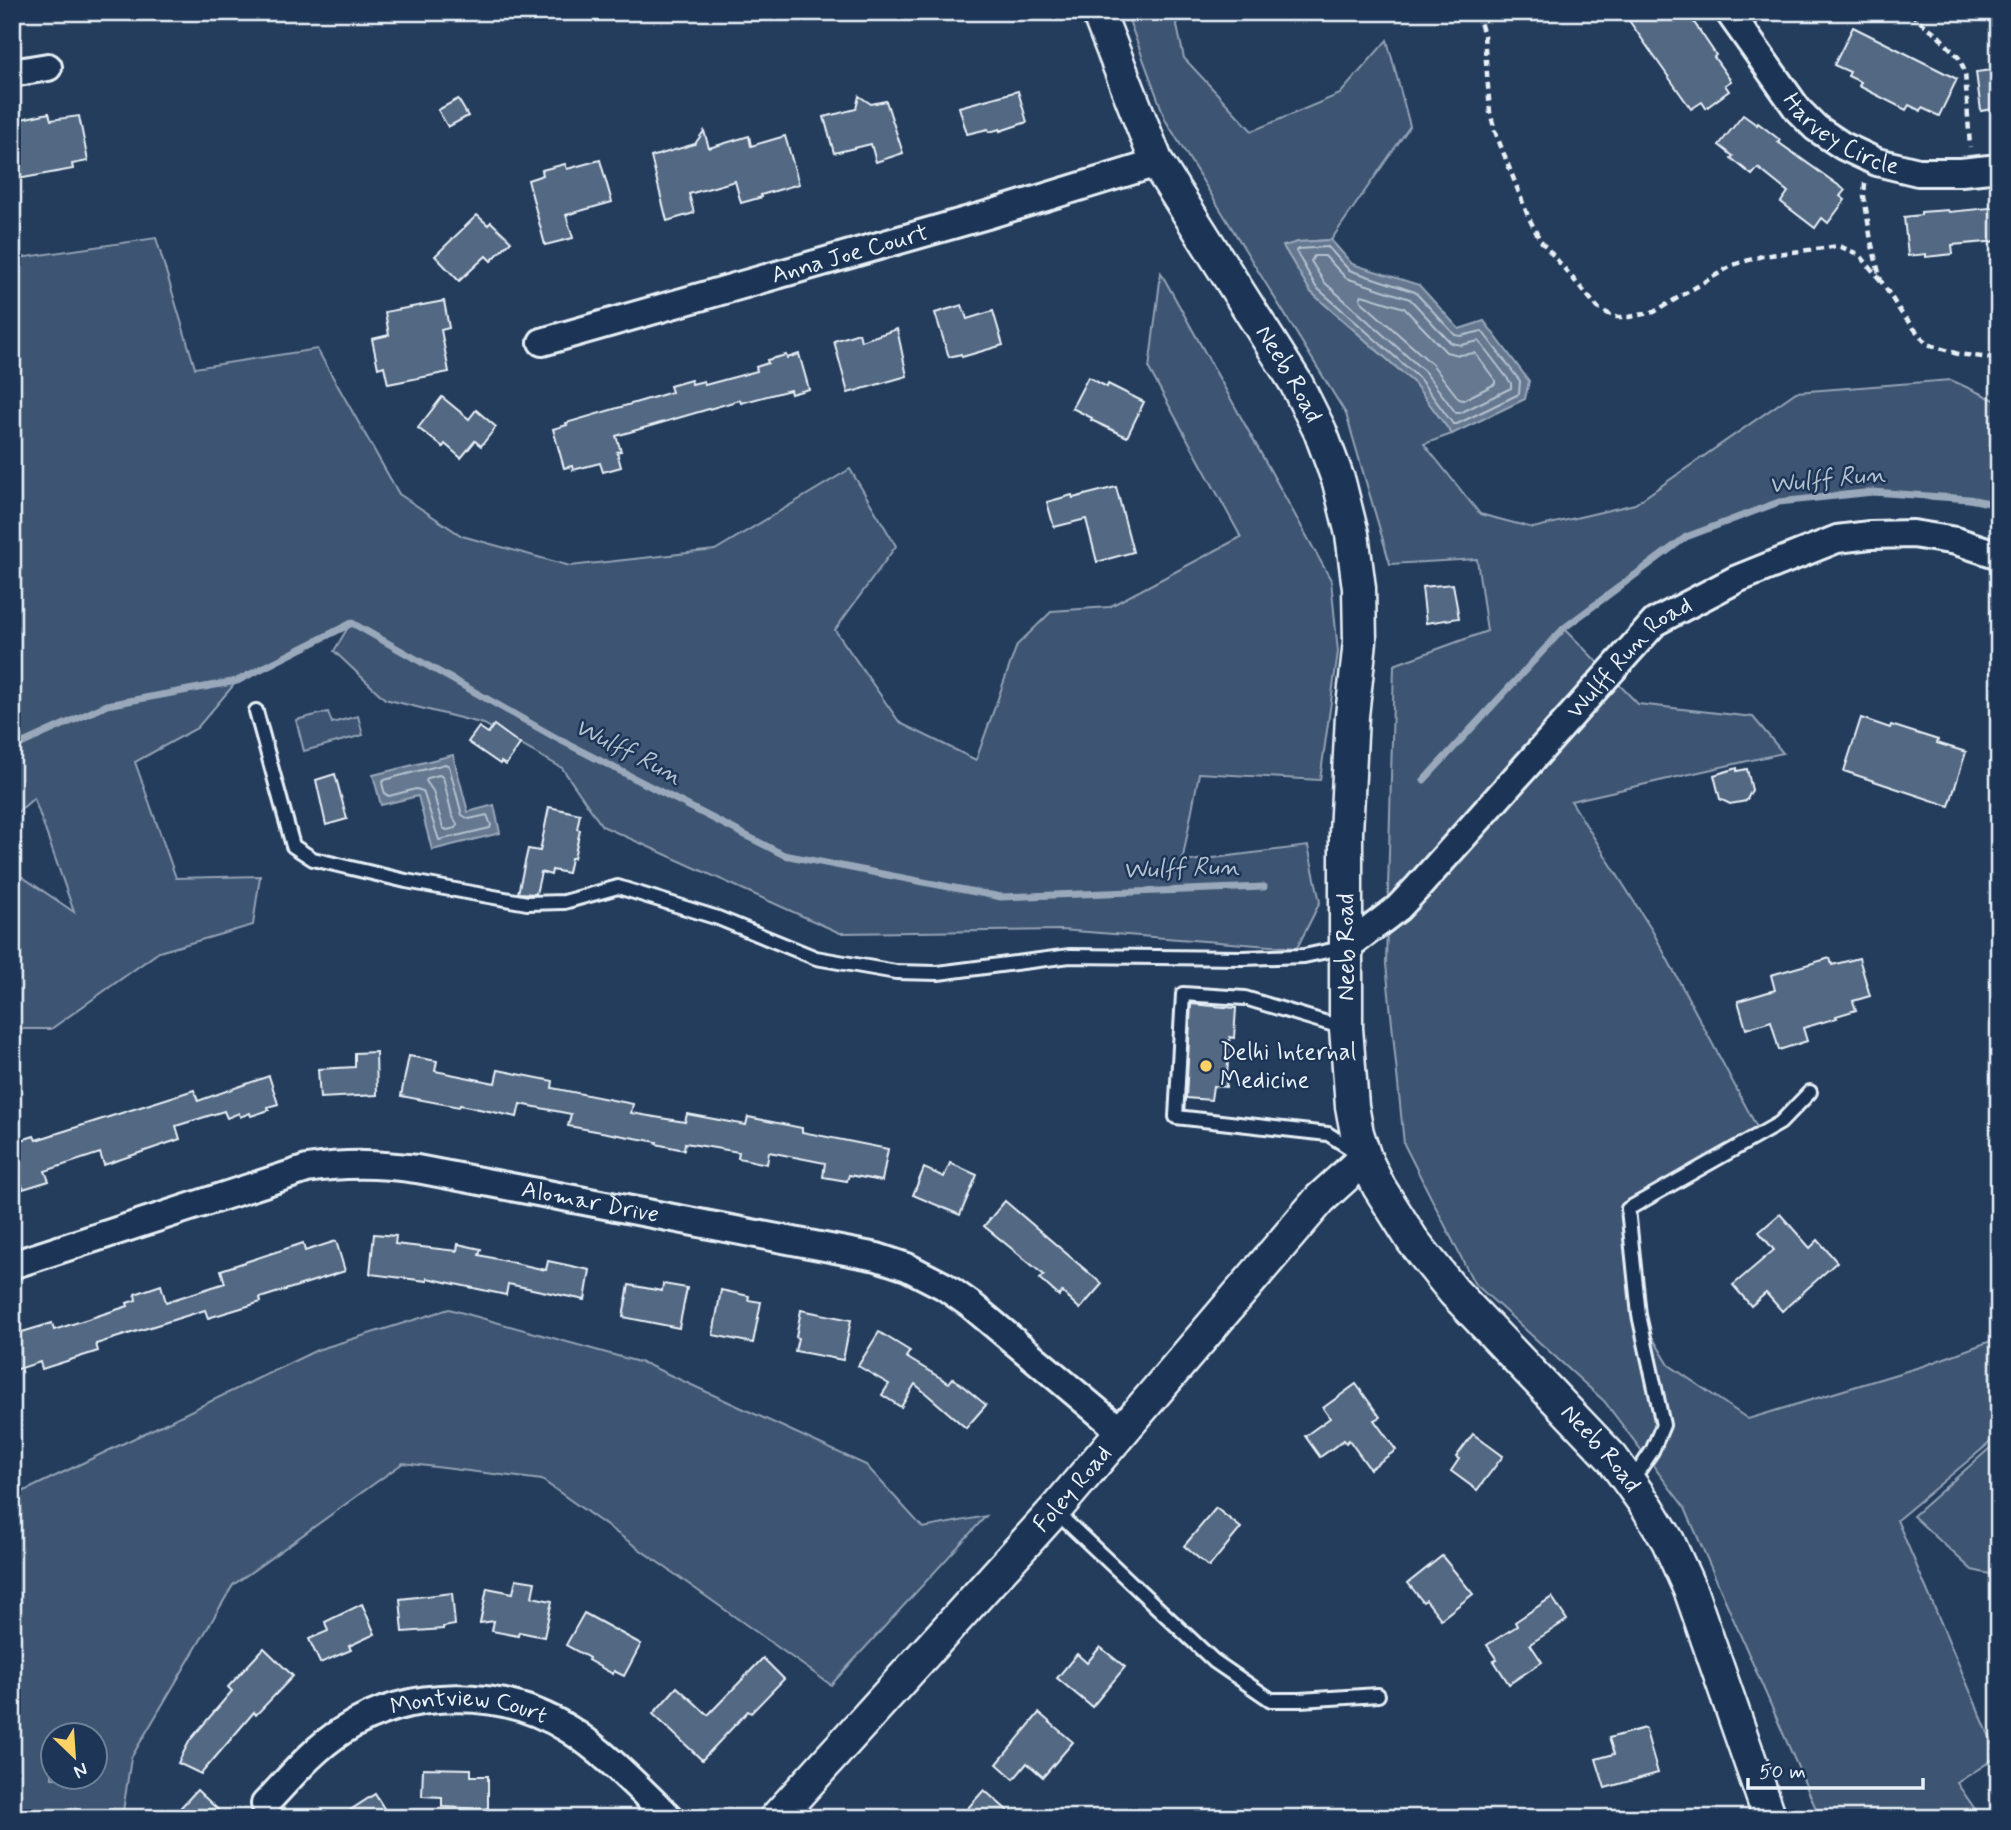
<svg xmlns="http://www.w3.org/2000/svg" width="2011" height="1830" viewBox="0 0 2011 1830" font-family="Mynerve,sans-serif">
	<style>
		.green { fill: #3e5472; stroke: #93a2b5; stroke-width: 2; fill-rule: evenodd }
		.water { fill: #657890; stroke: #99a8ba; stroke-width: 2 }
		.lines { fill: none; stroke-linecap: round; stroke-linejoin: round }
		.shore { stroke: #b4c1ce; stroke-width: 2 }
		.stream { stroke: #99a8ba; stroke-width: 7 }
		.building { fill: #536782; stroke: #e8f1f8; stroke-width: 2 }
		.service-casing { stroke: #e8f1f8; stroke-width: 18 }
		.minor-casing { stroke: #e8f1f8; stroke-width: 32 }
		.tertiary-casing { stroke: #e8f1f8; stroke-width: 37 }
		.path { stroke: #e8f1f8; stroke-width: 4.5; stroke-dasharray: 7 5; stroke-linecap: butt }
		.service { stroke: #1d3557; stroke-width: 12 }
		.minor { stroke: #1d3557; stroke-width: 26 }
		.tertiary { stroke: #1d3557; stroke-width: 32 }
		.poi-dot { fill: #ffd166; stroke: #1d3557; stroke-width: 2.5 }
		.labels { text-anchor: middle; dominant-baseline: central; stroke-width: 5; stroke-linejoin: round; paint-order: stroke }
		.street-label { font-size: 24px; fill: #e8f1f8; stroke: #1d3557 }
		.poi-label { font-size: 24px; fill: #e8f1f8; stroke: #1d3557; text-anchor: start }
		.water-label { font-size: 26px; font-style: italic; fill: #b4c1ce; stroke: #1d3557 }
	</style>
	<rect width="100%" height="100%" fill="#253d5d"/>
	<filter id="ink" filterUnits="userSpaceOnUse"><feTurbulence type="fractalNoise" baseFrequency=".0143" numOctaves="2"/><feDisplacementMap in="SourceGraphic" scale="14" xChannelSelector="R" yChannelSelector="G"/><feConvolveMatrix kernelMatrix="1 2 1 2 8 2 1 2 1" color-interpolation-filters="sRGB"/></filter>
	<g filter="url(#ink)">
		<g class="green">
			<polygon points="1126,12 1174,12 1184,58 1252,131 1340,94 1387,40 1410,126 1331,240 1298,242 1284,247 1311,292 1414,383 1452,434 1424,444 1480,514 1533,528 1635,504 1796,392 1951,380 1999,402 1999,505 1969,499 1873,492 1779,502 1686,537 1564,628 1638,704 1753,717 1783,753 1571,801 1653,932 1760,1133 1628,1210 1639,1315 1669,1365 1748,1419 1923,1366 1999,1338 1999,1435 1897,1520 1998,1756 1957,1783 1981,1818 1820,1818 1685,1508 1604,1401 1474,1283 1404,1144 1386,964 1394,665 1487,631 1477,559 1390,564 1346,414 1166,121"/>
			<polygon points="156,238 195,368 317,349 399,494 462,536 570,566 715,550 850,469 896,546 835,630 900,723 976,760 1017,645 1052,611 1109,607 1241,537 1149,369 1161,273 1331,580 1338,652 1320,780 1199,773 1182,862 1308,846 1320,902 1297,948 1061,930 840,933 602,826 562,768 484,724 385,699 334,651 350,624 237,681 197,728 135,762 176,878 260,876 253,925 159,952 51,1029 12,1029 12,870 74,912 34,798 12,817 12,259"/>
			<polygon points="328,712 332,723 358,716 363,735 304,751 296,720"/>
			<path d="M449 1309 646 1364 866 1465 923 1528 986 1516 831 1685 542 1480 403 1463 233 1585 131 1758 122 1818H12V1497L317 1350ZM52 1736H94V1778H52Z"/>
			<polygon points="1999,1440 1999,1576 1972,1570 1913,1516"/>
		</g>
		<g class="water">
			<polygon points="1331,240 1352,264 1419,285 1459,329 1484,321 1529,381 1525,399 1452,434 1414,383 1311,292 1283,246 1298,242"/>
			<polygon points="453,755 468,812 494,805 500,833 432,850 418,796 381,805 373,775"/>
		</g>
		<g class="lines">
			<g class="shore">
				<polygon points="1328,247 1349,270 1415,292 1455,335 1461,336 1482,331 1520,381 1519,394 1457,424 1453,424 1419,378 1316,287 1296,251 1299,249"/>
				<polygon points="1314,256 1325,256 1346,278 1410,299 1451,343 1461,345 1479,341 1511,383 1511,388 1460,413 1456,413 1425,372 1324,282 1311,261"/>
				<polygon points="1362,295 1404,308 1446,352 1459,355 1475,353 1495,380 1495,384 1463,400 1459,399 1432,364 1361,301 1360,298"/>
				<polygon points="445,764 449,766 462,815 469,819 487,815 491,825 490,828 439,840 423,791 416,789 389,796 385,794 382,783 384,780"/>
				<polygon points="439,775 443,777 452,815 457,824 456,828 447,830 443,828 433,791 426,781 428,778"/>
			</g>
			<g class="stream">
				<polyline points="12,748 107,705 237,681 352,623 560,740 784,855 1001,897 1264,887"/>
				<polyline points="1424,780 1564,628 1686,537 1779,502 1873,492 1969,499 1999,505"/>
			</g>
		</g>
		<g class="building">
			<polygon points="1623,12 1687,12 1716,55 1714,57 1731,81 1725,85 1729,91 1706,108 1702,102 1691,109"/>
			<polygon points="1853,27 1957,79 1939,116 1922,108 1921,111 1909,105 1906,110 1859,86 1861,82 1848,76 1850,72 1834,65"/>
			<polygon points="1999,69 1999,108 1981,111 1976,72"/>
			<polygon points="1018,91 1027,122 1000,131 1000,129 989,132 988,129 967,134 959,107"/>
			<polygon points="859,96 871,104 886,101 903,153 876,162 871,144 834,153 824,117 856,109"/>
			<polygon points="458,99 468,116 448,127 438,110"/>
			<polygon points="49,113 51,120 79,116 88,161 72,164 73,169 12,180 12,121"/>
			<polygon points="1743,115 1757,125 1758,123 1780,140 1778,142 1845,190 1840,196 1845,200 1828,223 1822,218 1815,228 1781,202 1788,192 1758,168 1752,175 1731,158 1733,156 1719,145"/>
			<polygon points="704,131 709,148 749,136 751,146 785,136 799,184 761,195 762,197 741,203 735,181 689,194 694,213 667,221 651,157 695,144"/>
			<polygon points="600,160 612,202 566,215 573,238 545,245 528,180 543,175 542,170 565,164 567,169"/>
			<polygon points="1999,207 1999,241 1952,245 1953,254 1926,257 1926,254 1908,256 1904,217 1921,215 1921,212 1948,210 1949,212"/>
			<polygon points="477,215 488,225 491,222 511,241 491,261 486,256 459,281 435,256"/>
			<polygon points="444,301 449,328 441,330 449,372 388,384 384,366 378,368 372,339 389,335 385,312"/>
			<polygon points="962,305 967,319 993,311 1003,345 962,357 961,354 949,357 935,313"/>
			<polygon points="897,329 907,376 848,393 834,341 859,333 861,341"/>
			<polygon points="799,354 809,389 791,394 790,390 741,403 740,400 616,436 621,451 617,452 621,467 603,472 600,463 573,470 572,466 564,468 553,429 567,425 566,423 672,392 670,386 691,380 692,384 704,381 705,385 757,371 756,367 768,363 767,360 786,355 787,358"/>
			<polygon points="1088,377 1107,387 1108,384 1144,402 1127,437 1091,420 1092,418 1072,408"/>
			<polygon points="442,397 469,419 476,410 496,427 481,446 475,441 461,458 445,444 443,447 418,428"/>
			<polygon points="1116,487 1133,552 1097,562 1086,519 1054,527 1047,502 1072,495 1073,498"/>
			<polygon points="1453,584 1459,618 1426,623 1422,587"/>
			<polygon points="1861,718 1890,728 1891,725 1938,740 1937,743 1966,752 1949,806 1844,771"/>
			<polygon points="494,725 520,744 506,765 501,762 500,764 468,742 479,727 488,733"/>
			<polygon points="1737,768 1737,771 1747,769 1752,790 1746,801 1730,804 1720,799 1714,775"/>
			<polygon points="335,774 347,819 326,825 316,780"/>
			<polygon points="549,807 580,814 577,829 580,830 574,858 571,858 568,873 552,870 551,875 541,872 536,894 518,893 528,849 540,851"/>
			<polygon points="1830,958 1832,965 1859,958 1870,996 1853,1001 1856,1010 1836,1016 1837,1018 1803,1028 1807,1041 1779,1050 1771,1021 1746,1029 1738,1001 1775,990 1771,975"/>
			<polygon points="1191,1004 1236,1008 1234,1038 1230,1037 1226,1087 1213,1086 1211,1100 1186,1098"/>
			<polygon points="376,1052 377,1095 320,1098 318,1069 355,1067 355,1053"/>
			<polygon points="409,1056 437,1061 435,1071 495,1083 498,1070 553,1081 552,1088 633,1104 631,1113 685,1122 687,1114 746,1125 748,1117 802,1128 802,1132 888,1149 882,1181 849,1175 847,1181 823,1177 825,1163 769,1152 767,1164 738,1158 739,1152 685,1143 684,1150 656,1144 657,1142 568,1126 571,1114 520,1104 517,1117 460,1105 459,1107 401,1096"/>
			<polygon points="269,1076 278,1104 268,1107 269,1110 251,1116 250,1113 240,1117 239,1113 227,1118 224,1111 176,1126 180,1139 104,1165 100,1153 45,1171 49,1181 23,1189 20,1178 12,1180 12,1143 34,1136 36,1140 194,1090 198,1101"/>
			<polygon points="950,1163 977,1175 960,1215 913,1195 924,1168 944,1177"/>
			<polygon points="1005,1201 1102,1284 1080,1309 1062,1292 1059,1296 1040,1279 1044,1275 984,1226"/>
			<polygon points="1780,1214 1810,1248 1818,1240 1837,1262 1782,1311 1766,1293 1751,1306 1733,1285 1774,1250 1759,1232"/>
			<polygon points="374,1234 396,1236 395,1244 457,1251 458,1244 481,1249 479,1255 546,1270 548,1261 590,1270 585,1300 508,1284 506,1295 427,1278 427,1281 370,1274"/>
			<polygon points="336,1241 345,1271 260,1298 261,1302 208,1318 205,1310 96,1344 98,1351 42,1369 40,1362 12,1371 12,1335 52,1323 54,1330 128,1306 127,1303 136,1300 135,1294 161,1285 166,1302 225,1283 221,1270 303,1243 305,1251"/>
			<polygon points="663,1284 687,1288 679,1328 623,1317 629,1285 662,1291"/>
			<polygon points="721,1290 749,1296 748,1300 761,1302 753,1343 713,1335"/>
			<polygon points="801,1310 851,1320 843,1360 795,1351 798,1338 796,1337"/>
			<polygon points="879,1332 910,1351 906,1357 949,1383 953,1378 986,1405 966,1428 915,1384 901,1407 882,1395 889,1384 858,1366"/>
			<polygon points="1356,1384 1380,1417 1374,1420 1396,1450 1370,1469 1349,1440 1346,1443 1344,1440 1320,1457 1305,1436 1330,1418 1323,1408"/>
			<polygon points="1473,1434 1503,1456 1477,1490 1451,1471 1459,1459 1456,1457"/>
			<polygon points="1216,1508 1241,1528 1209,1567 1184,1546"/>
			<polygon points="1442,1556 1473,1594 1441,1619 1426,1600 1423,1602 1408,1583"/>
			<polygon points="516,1579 535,1582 532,1597 552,1601 544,1637 519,1632 518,1636 492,1631 494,1621 480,1623 487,1588 513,1593"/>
			<polygon points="452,1593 455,1625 443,1627 443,1629 403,1632 400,1599"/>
			<polygon points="1552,1597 1567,1620 1530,1644 1542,1662 1509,1684 1494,1661 1497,1660 1487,1645 1517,1626 1515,1622"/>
			<polygon points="362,1604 375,1634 349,1646 351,1650 320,1663 309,1639 328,1631 325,1622"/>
			<polygon points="584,1613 641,1644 624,1676 614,1671 613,1674 588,1660 589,1658 566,1645"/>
			<polygon points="1100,1647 1125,1667 1092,1707 1057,1678 1077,1654 1087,1663"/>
			<polygon points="264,1648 293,1676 256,1715 254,1712 201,1774 178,1763 190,1740 232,1691 228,1687"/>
			<polygon points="763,1658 784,1679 751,1713 748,1711 702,1760 653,1714 677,1687 708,1715"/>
			<polygon points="1039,1713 1073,1742 1043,1777 1027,1763 1014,1779 997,1764"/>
			<polygon points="1645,1728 1658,1773 1605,1788 1596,1759 1614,1754 1609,1738"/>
			<polygon points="423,1768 471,1769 471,1776 488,1776 488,1809 442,1807 442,1797 422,1796"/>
			<polygon points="197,1790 227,1818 171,1818"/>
			<polygon points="984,1790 1016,1818 959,1818"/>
			<polygon points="375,1794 390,1818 338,1818"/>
		</g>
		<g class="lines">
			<defs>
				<g id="service">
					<polyline points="256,711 293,846 313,859 406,881 527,903 564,902 618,887 718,918 816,958 896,972 938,973 1070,956 1243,958 1304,956 1346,947"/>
					<polyline points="1344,1028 1245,998 1183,994 1176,1117 1328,1134 1356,1152"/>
					<polyline points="1631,1482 1652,1451 1663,1425 1639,1315 1628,1209 1780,1123 1810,1092"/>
					<polyline points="1055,1511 1214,1661 1271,1700 1300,1700 1378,1695"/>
				</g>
				<g id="minor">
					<path id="s1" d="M1729 12 1798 110 1816 128 1843 146 1877 162 1918 172H1961L1999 168"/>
					<polyline points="12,73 48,67"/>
					<path id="s2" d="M542 342 987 215 1157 163"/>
					<path id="s3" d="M1347 947 1398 908 1418 887 1655 622 1737 579 1837 539 1870 535 1913 534 1956 541 1999 555"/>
					<path id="s4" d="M12 1265 307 1169C347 1163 377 1164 417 1169L877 1257 907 1267 944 1286 971 1305 1122 1432"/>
					<path id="s5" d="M265 1804C289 1779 312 1750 342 1731 409 1688 503 1687 570 1730 607 1754 638 1788 670 1818"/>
				</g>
				<g id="tertiary">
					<path id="s6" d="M1098 12 1157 163 1296 383 1320 431 1339 482 1352 534 1359 588 1360 641 1352 716 1346 833V1028L1352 1106 1357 1133 1365 1158 1379 1187 1413 1241 1454 1292 1612 1458 1648 1508 1668 1541 1691 1592 1770 1818"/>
					<path id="s7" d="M776 1818 1055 1510 1320 1199 1365 1158"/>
				</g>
			</defs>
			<use href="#service" class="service-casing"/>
			<use href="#minor" class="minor-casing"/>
			<use href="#tertiary" class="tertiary-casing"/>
			<g class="path">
				<polyline points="1477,12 1484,35 1490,112 1495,131 1528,216 1540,240 1599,309 1615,317 1629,317 1654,312 1733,265 1762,256 1839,246 1860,255 1881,281"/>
				<polyline points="1915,12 1914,16 1916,19 1936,33 1959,58 1965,72 1970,147"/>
				<polyline points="1865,183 1864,196 1871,241 1881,281 1902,314 1927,344 1958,354 1999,359"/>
			</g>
			<use href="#service" class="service"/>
			<use href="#minor" class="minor"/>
			<use href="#tertiary" class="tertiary"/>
		</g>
	</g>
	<circle class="poi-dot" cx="1206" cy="1066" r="7"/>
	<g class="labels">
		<g class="street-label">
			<text stroke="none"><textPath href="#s1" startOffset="170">Harvey Circle</textPath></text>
			<text stroke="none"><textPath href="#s2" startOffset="320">Anna Joe Court</textPath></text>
			<text stroke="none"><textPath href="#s6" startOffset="411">Neeb Road</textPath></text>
			<text stroke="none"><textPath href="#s3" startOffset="406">Wulff Run Road</textPath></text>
			<text transform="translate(1346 947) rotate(-90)">Neeb Road</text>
			<text stroke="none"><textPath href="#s4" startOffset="597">Alomar Drive</textPath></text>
			<text stroke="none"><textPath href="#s6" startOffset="1587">Neeb Road</textPath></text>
			<text stroke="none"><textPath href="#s7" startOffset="443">Foley Road</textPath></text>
			<text stroke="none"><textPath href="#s5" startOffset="240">Montview Court</textPath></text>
		</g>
		<g class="poi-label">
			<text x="1220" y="1052">Delhi Internal<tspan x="1220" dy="28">Medicine</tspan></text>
		</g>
		<g class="water-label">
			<text transform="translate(1827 480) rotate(-6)">Wulff Run</text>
			<text transform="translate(628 752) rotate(27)">Wulff Run</text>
			<text transform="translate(1181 869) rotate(-2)">Wulff Run</text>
		</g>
	</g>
	<rect width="2011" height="1830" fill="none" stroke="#1d3557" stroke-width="42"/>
	<rect x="21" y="21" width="1969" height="1788" fill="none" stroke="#e8f1f8" stroke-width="2.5" filter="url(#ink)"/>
	<g transform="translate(74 1756) rotate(155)"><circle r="33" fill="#1d3557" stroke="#6e8097" stroke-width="2"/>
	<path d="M0-5L12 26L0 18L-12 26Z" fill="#ffd166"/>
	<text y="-10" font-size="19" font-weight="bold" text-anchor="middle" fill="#e8f1f8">N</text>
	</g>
	<path d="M1748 1778v10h175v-10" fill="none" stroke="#e8f1f8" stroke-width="3.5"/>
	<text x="1759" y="1778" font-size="21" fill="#e8f1f8" stroke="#1d3557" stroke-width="5" paint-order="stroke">50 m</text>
</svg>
